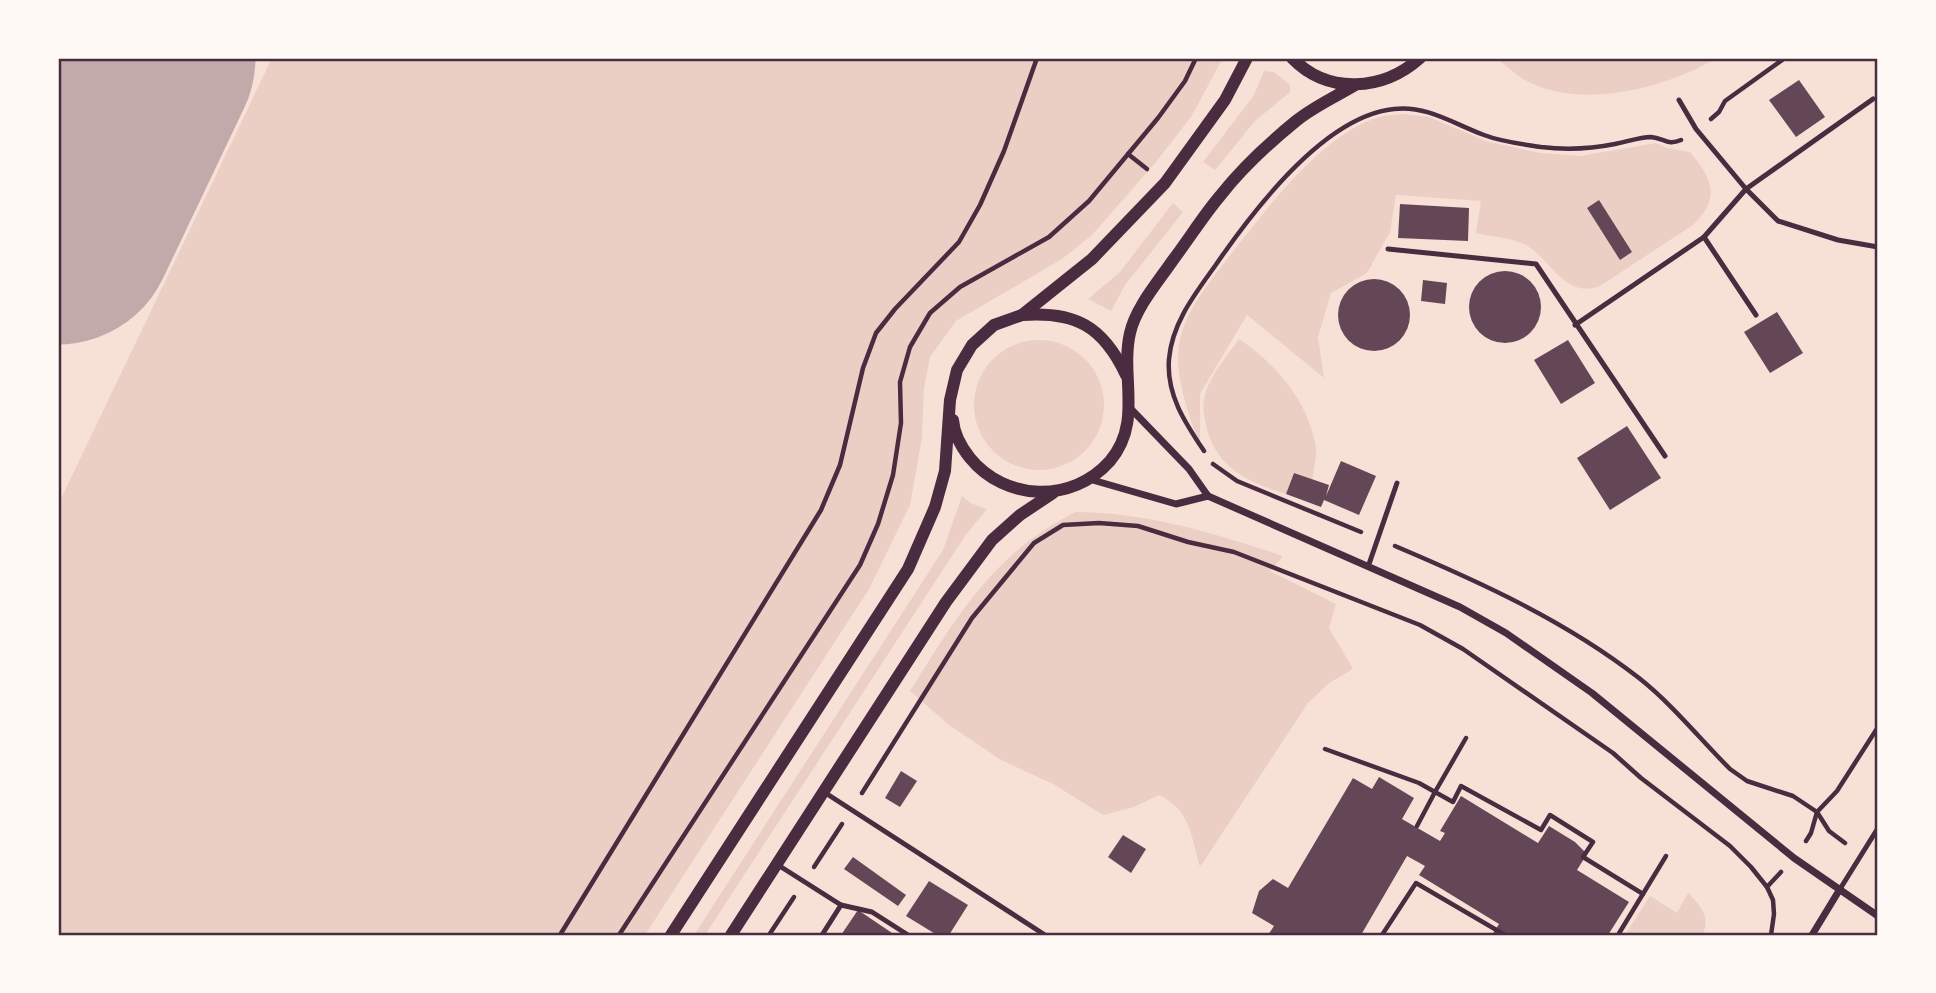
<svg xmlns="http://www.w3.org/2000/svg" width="1936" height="993" viewBox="0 0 1936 993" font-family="Montserrat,sans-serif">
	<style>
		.green { fill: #ebcfc5 }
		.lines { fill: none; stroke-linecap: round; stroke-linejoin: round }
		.runway { stroke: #c3aaaa; stroke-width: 233 }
		.building { fill: #644757 }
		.path { stroke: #4a2c40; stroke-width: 4.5 }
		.service { stroke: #4a2c40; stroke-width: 5 }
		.minor { stroke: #4a2c40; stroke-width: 7 }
		.tertiary { stroke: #4a2c40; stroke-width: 12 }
		.neatline { fill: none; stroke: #4a2c40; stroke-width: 2.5 }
	</style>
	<rect width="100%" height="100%" fill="#f7e1d7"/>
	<g class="green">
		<polygon points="272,58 1223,58 1191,117 1156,162 1092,235 1062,259 956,321 930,357 924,388 922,438 910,505 869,589 645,935 58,935 58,505"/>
		<path d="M1497 58H1716C1666 89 1577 111 1523 79 1514 73 1505 65 1497 58Z"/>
		<polygon points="1264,71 1274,72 1290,85 1290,92 1255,121 1215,170 1203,162 1254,95"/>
		<path d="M1404 114 1429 117 1486 141 1540 153 1580 156 1656 143 1667 148 1690 152C1713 180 1721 198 1693 225L1600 286C1566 299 1553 263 1529 247 1516 238 1492 237 1476 233L1481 201 1396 195 1390 232 1367 273 1331 293 1318 337 1324 378 1247 315 1200 394V448C1190 415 1174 379 1179 345 1184 309 1214 277 1235 249 1270 205 1319 139 1373 119 1383 115 1394 115 1404 114Z"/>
		<polygon points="1173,203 1183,212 1125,285 1111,311 1088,299 1120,272"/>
		<path d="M1239 339C1274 362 1306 399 1315 442 1318 453 1314 468 1312 480L1294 473 1286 494C1251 483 1220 470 1208 433 1206 424 1202 410 1204 401 1207 378 1226 358 1239 339Z"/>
		<circle cx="1039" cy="405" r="65"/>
		<polygon points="962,496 970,503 987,509 965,536 705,935 694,935 943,550"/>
		<path d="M1076 512C1146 512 1217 534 1283 556L1270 571 1336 604 1329 628 1353 669 1329 683 1308 703 1200 867C1191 837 1191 810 1159 795L1134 807 1103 815 1053 784 1001 760 949 725 910 691C957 616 994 552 1076 512Z"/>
		<path d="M1688 893C1700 904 1712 919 1702 935H1625L1650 896 1677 913Z"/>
	</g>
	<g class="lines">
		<polyline class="runway" points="58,228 139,58"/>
	</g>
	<g class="building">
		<polygon points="1799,80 1825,117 1796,137 1769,100"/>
		<polygon points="1599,200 1632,252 1620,260 1587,208"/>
		<polygon points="1400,204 1469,208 1468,241 1398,238"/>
		<circle cx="1505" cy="307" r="36"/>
		<circle cx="1374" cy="315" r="36"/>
		<polygon points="1423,280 1447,283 1445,304 1421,301"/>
		<polygon points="1777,312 1803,353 1770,373 1744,332"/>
		<polygon points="1568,340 1595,383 1561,404 1534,360"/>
		<polygon points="1627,426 1661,478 1610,510 1577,458"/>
		<polygon points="1341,461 1376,476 1359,515 1324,500 1321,507 1286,494 1294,473 1329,485 1326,496"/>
		<polygon points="901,771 917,781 900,807 885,798"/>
		<polygon points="1379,777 1414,798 1402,819 1440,841 1445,833 1440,831 1461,796 1538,843 1549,826 1575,842 1587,854 1577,870 1629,902 1608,935 1492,935 1499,924 1419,875 1425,866 1407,856 1361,935 1268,935 1274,926 1252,913 1259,891 1273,879 1288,888 1353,778 1372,789"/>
		<polygon points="1123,835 1146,849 1131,873 1108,857"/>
		<polygon points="853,857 906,895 898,906 844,869"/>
		<polygon points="929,881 968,905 949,935 937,935 906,916"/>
		<polygon points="858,910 895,935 841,935"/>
	</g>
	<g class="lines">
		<g class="path">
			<polyline points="1711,119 1719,112 1725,101 1785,58"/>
			<polyline points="1128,154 1147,169"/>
			<path d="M1204 451C1186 424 1166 395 1169 359 1172 323 1195 294 1215 266 1252 212 1324 116 1394 109 1427 105 1454 124 1484 135 1502 142 1522 144 1541 147 1566 150 1590 149 1615 144 1626 142 1640 137 1651 137 1664 138 1667 146 1681 140"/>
			<polyline points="1213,464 1237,481 1361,532"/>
			<path d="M1395 546C1480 582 1566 621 1639 678 1672 704 1700 739 1730 769L1747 781 1793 796 1817 812 1829 831 1845 843"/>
			<polyline points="1325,749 1419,783 1435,792 1466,738"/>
			<polyline points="862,793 972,618 1034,543 1063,525 1099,523 1138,526 1188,542 1234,552 1420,625 1463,649 1613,753 1641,778 1730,846 1751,867 1767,887 1773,900 1774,914 1771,935"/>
			<polyline points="1417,826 1435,792 1453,802 1461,786 1541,830 1550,815 1593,842 1583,857 1643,894"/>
			<polyline points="1806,841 1811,833 1817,812 1837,791 1878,727"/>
			<polyline points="814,867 842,824"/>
			<polyline points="1767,887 1781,872"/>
			<polyline points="560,935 821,510 840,465 863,368 876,333 895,309 959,242 980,205 1004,151 1037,58"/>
			<polyline points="619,935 860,565 878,524 893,475 901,423 900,382 910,347 930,313 960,287 1049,237 1089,201 1158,118 1185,81 1196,58"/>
			<polyline points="769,935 794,897"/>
			<polyline points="1382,935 1416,883 1505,935"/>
			<polyline points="1618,935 1666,856"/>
		</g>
		<g class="service">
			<polyline points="1679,100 1696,129 1746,189 1778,221 1838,240 1878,247"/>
			<polyline points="1704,237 1746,189 1873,99"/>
			<polyline points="1388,249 1536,264 1665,456"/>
			<polyline points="1575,325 1704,237 1756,315"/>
			<polyline points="1368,567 1397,483"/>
			<polyline points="824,792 1045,935"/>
			<polyline points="778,865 841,905"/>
			<polyline points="1840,889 1878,828"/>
			<polyline points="822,935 841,905 872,912 908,935"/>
		</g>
		<g class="minor">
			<polyline points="1131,409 1189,469 1208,496"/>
			<polyline points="1089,479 1176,504 1208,496"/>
			<polyline points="1208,496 1460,607 1506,633 1592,693 1794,858 1878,916"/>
			<polyline points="1812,935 1840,889"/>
		</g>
		<g class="tertiary">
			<path d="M1292 58C1328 95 1383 91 1420 58"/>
			<path d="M1022 315C1075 311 1103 326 1126 375"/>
			<path d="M953 420C954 434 962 448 970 458 1005 501 1072 504 1110 461 1143 422 1120 377 1130 333 1136 307 1158 282 1173 260 1189 239 1203 216 1220 196 1241 169 1269 143 1296 121 1313 107 1335 97 1355 85"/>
			<polyline points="671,935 908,569 935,507 945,471 950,400 957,370 972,345 994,325 1022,315 1092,259 1165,183 1225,100 1247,58"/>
			<polyline points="731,935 946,602 992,540 1020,515 1053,493"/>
		</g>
	</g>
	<rect width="1936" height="993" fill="none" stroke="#fffaf5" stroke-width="119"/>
	<rect x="60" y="60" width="1816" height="874" class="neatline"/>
</svg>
